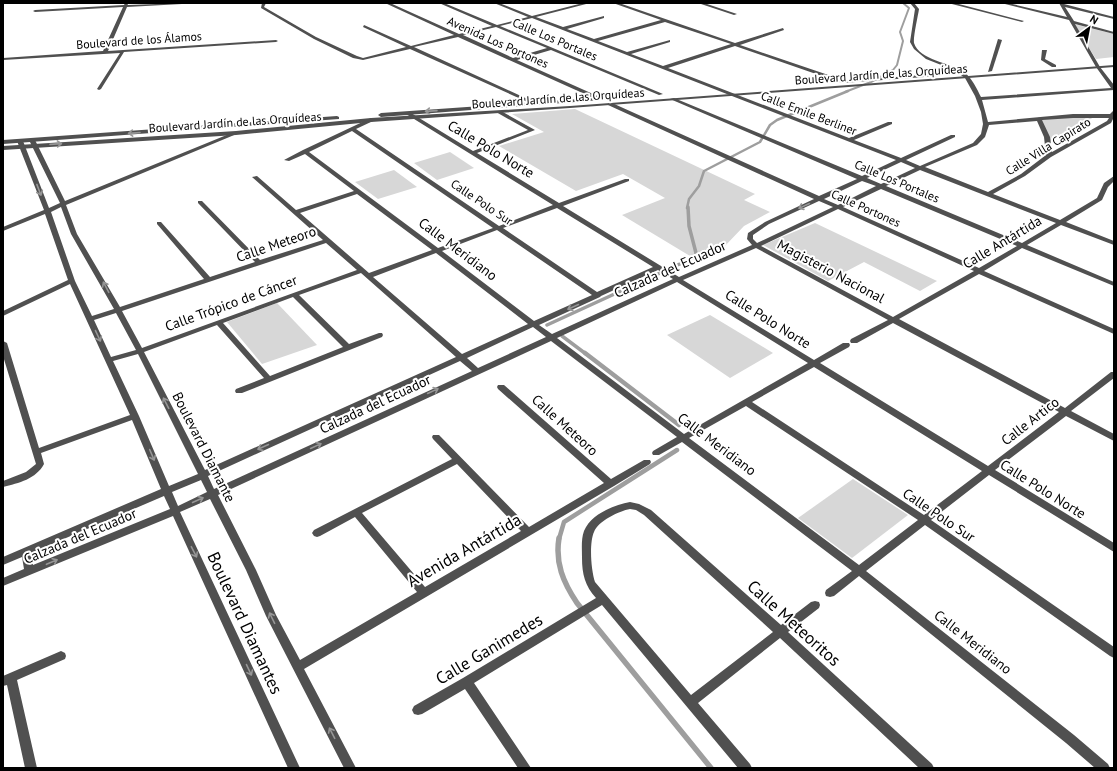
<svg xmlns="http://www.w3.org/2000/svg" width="1117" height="771" viewBox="0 0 1117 771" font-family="'PT Sans',sans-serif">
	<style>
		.green { fill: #d7d7d7 }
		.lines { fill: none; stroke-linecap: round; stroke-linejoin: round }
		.stream-far4 { stroke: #9e9e9e; stroke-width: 2 }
		.stream-far3 { stroke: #9e9e9e; stroke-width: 2.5 }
		.stream-far2 { stroke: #9e9e9e; stroke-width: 3.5 }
		.stream-far1 { stroke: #9e9e9e; stroke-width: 4.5 }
		.stream { stroke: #9e9e9e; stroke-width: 5.5 }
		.minor { fill: #505050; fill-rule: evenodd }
		.tertiary { fill: #505050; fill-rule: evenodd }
		.oneway { stroke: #969696 }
		.labels { text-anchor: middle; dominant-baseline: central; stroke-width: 4; stroke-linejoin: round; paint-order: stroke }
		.far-street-label { font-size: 12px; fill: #000; stroke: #fff }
		.street-label { font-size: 14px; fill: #000; stroke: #fff }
		.near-street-label { font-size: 17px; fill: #000; stroke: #fff }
	</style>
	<rect width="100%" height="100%" fill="#fff"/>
	<g class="green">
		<polygon points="1074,24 1114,34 1114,57 1096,59"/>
		<polygon points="575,109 755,194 744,200 770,212 744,226 724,247 695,259 622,215 665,198 623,174 576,191 499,146 544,132 512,114"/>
		<polygon points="1096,116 1046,144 1046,131 1038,117"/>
		<polygon points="450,152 474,168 437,180 414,163"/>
		<polygon points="394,170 417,187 378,199 355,182"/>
		<polygon points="815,223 937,281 920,291 864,262 828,281 763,245"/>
		<polygon points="277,303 317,345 262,364 227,322"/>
		<polygon points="710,315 773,353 730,378 667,335"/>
		<polygon points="853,479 908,515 852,558 798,518"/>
	</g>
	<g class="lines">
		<polyline class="stream-far4" points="845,92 871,82 893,70 897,65 903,41 900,32 909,8 903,3"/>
		<polyline class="stream-far3" points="687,208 689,199 699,186 704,171 760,142 770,125 777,120 848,91"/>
		<g class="stream-far2">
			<polyline points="547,325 695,257 696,253 689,226 688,207"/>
			<polyline points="562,336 586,354"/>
		</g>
		<g class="stream-far1">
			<polyline points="585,353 679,425"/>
			<polyline points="559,539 564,522 677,450"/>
		</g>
		<path class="stream" d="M559 538C555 563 563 582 577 603L711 768"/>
		<g class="minor">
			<polygon points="125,3 127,3 128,5 184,3 182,4 127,7 108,51 276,40 278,41 276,42 124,52 101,89 99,90 97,89 120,53 3,60 3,58 103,51 123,7 35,12 33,11 35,10 124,5"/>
			<path d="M262 3H266L264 7 316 37 357 56 363 58 406 47 363 27 364 25 411 46 454 35 385 3H390L459 34 492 26 439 3H444L497 25 528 17 494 3H499L532 16 583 3H590L536 17 563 27 604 16V18L567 29 594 39 661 20 613 3H619L735 43 783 28 784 30 740 45 846 81V83H842L735 46 668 68 849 138 888 122H892V124L854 140 901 158 951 135H955V137L906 160 920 166 973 143 981 134 983 124 981 112 975 96 965 78 954 70 926 59 914 49 910 42 915 9 910 3H914L919 9C918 16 913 37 914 43 919 60 951 63 964 72 972 78 977 89 981 97L1111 88 1096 67 1069 20 1001 3H1008L1067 17 1059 3H1063L1064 4 1114 17V19L1065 7 1074 21 1114 32V34L1075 24 1100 67 1114 85V90L982 100 988 122 1073 114H1110L1114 110V117L1111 123 1051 157 1025 176 993 194 1060 220 1097 198 1104 183 1114 176V181L1108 187 1102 200 1066 222 1114 241V245L1061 225 1027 245 1114 282V286L1022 248 984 271 1114 329V334L979 274 899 319 1065 408 1111 372H1114V378L1071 411 1114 434V441L1066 416 995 470 1114 543V552L989 475 931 520 1114 647V658L1110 656 925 525 866 571 1074 735 1108 764 1110 768H1095L1066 743 859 576 834 596 830 597 826 596 825 593 826 590 852 571 682 442 659 455H653L652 453 653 451 677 437 551 341 218 495 256 570 276 615 300 660 417 592 355 517 320 536 317 537 314 536 312 533 314 530 452 459 433 439 432 437 433 435H439L529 527 604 483 498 389 497 387 498 385H504L611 479 644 460H650L651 462 650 464 614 486 304 669 356 768H344L266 616 246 570 210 499 180 512 300 768H288L173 516 3 586V578L24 569 22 557 3 565V557L161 489 132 420 41 453 44 464C36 479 19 483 3 487V481L26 472 36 464 3 356V341L7 343 39 448 130 415 70 284 3 316V311L68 280 45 214 3 231V227L44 210 17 141 18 140 23 141 49 208 60 203 29 140 30 139 35 140 65 201 234 132 239 133 66 205 77 234 120 307 204 279 157 224V222H161L210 277 255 262 198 203V201H202L260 260 323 240 252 177 257 176 296 210 354 191 305 154 289 161 284 160 303 150 371 118 373 119V121L356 129 499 226 553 205 406 114 411 113 473 151 528 130 496 112 501 111 535 130 477 153 559 203 625 179H629V181L563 206 679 277 752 245 747 239 748 233 765 222 814 199 608 105V103H612L819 196 857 179 670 99 674 98 862 176 896 160 532 18 500 26 663 94 659 95 551 50 517 60 602 98V100H598L458 37 414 47 534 102V104H532L410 49 363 60 353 58 314 39 261 8ZM665 22 731 44 663 66 631 54 670 42V40L627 52 598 41ZM496 27 547 48 513 58 463 35ZM1073 118H1109L1107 121 1052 152 1050 137 1042 120ZM1037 121 1044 137 1046 155 1021 174 988 192 925 167 977 145 985 137 989 125ZM352 131 493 228 438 248 309 152ZM901 162 915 168 881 184 867 178ZM920 170 1056 223 1022 243 886 186ZM862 181 876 186 838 205 824 199ZM881 189 1017 246 979 268 843 207ZM357 194 432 250 369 273 300 213ZM819 201 833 207 757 243 753 239V235L769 224ZM61 207 71 234 114 309 92 316 75 281 51 212ZM557 208 653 267 597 292 503 228ZM838 209 974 271 893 317 761 246ZM497 230 592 295 534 321 442 251ZM326 243 357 270 142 348 122 311ZM756 248 888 320 851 339 850 341 851 343H857L893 323 1059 412 988 466 820 363 849 347 850 345 849 343H843L814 360 683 280ZM436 253 528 324 462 354 373 277ZM658 270 673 279 552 334 539 325 600 297 601 296ZM361 273 456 357 205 470 144 352 217 325 264 378 236 389 235 391 236 393H242L382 337 383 335 382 333H379L349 344 299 295ZM677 282 808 363 684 434 557 338ZM293 297 343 347 270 376 223 323ZM116 313 136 350 111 357 94 320ZM533 327 546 337 478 368 467 358ZM138 354 198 474 169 486 139 416 113 361ZM460 361 472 371 214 489 208 476ZM814 367 982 471 924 515 752 402ZM746 406 918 520 859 565 689 438ZM457 464 521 531 425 587 362 513ZM201 480 207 492 178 506 172 492ZM164 496 170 509 33 565 31 553Z"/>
			<polygon points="698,3 704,3 737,14 734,15"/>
			<polygon points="948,3 955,3 1024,21 1022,22"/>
			<polygon points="1109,3 1114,3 1114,5"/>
			<polygon points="998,39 1002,40 992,71 988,72"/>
			<polygon points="1042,50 1047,50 1045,59 1056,65 1056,67 1052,67 1041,60"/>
			<path d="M630 502 639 504 651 510 781 625 811 602 815 601 819 602 820 605 819 608 788 632 932 764 934 768H919L780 638 698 703 750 764 752 768H738L602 605 474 683 531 768H518L465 689 422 714 418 715 414 714 412 710 414 706 463 678 596 598C585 586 582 574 582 558 582 550 581 539 584 531 591 514 614 505 630 502ZM630 509 636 510 644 515 773 632 691 695 595 582C591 570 589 543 594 532 598 521 619 511 630 509Z"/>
			<polygon points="61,651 65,653 66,656 65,659 17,680 37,768 25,768 7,685 3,686 3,676"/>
		</g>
		<g class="tertiary">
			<polygon points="1114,65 1114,67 570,108 371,122 236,135 3,150 3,146 236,131 371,118 570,106"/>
			<polygon points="936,74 938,74 938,76 842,83 840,82 842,81"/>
			<polygon points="637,95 639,95 639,97 381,117 378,115 381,113"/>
			<polygon points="337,116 339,117 339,119 3,144 3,140"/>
		</g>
	</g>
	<defs><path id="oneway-shaft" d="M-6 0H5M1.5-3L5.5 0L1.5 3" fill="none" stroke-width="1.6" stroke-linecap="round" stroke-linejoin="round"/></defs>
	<g class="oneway">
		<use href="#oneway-shaft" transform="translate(431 111) rotate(176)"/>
		<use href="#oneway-shaft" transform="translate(134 133) rotate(176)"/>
		<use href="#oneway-shaft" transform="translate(56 144) rotate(-4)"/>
		<use href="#oneway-shaft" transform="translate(39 190) rotate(69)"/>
		<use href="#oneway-shaft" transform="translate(804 206) rotate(155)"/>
		<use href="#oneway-shaft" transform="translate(106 287) rotate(-118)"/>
		<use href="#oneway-shaft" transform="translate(573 307) rotate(156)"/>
		<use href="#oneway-shaft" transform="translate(98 336) rotate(65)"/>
		<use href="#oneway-shaft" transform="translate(433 391) rotate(-25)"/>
		<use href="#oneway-shaft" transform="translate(166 403) rotate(-117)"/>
		<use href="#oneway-shaft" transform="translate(316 446) rotate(-25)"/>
		<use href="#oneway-shaft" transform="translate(263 447) rotate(156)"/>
		<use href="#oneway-shaft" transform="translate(152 455) rotate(67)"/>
		<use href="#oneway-shaft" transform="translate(198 500) rotate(-24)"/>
		<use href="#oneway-shaft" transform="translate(194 552) rotate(63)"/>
		<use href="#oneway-shaft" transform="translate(52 562) rotate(-23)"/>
		<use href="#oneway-shaft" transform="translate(272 618) rotate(-116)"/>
		<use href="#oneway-shaft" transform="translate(249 670) rotate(65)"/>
		<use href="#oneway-shaft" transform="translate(332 733) rotate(-117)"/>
	</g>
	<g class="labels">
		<g class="far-street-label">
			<text transform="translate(555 39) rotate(23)">Calle Los Portales</text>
			<text transform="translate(139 40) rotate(-4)">Boulevard de los Álamos</text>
			<text transform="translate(498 42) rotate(24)">Avenida Los Portones</text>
			<text transform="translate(881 74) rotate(-4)">Boulevard Jardín de las Orquídeas</text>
			<text transform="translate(558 98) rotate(-4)">Boulevard Jardín de las Orquídeas</text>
			<text transform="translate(809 113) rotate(21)">Calle Emile Berliner</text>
			<text transform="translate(235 122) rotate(-4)">Boulevard Jardín de las Orquídeas</text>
			<text transform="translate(1048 146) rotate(-32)">Calle Villa Capirato</text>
			<text transform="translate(897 181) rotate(23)">Calle Los Portales</text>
			<text transform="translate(482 202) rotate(34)">Calle Polo Sur</text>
			<text transform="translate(866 208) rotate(24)">Calle Portones</text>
		</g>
		<g class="street-label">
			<text transform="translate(491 149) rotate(31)">Calle Polo Norte</text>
			<text transform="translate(1002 242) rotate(-31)">Calle Antártida</text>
			<text transform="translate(276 244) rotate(-19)">Calle Meteoro</text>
			<text transform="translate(458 249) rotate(37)">Calle Meridiano</text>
			<text transform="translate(670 269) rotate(-24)">Calzada del Ecuador</text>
			<text transform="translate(831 271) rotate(28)">Magisterio Nacional</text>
			<text transform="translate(231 303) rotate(-20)">Calle Trópico de Cáncer</text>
			<text transform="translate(768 319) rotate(32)">Calle Polo Norte</text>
			<text transform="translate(375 404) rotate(-25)">Calzada del Ecuador</text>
			<text transform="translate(1030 421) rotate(-38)">Calle Artico</text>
			<text transform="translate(565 425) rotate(42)">Calle Meteoro</text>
			<text transform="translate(717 444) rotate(37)">Calle Meridiano</text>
			<text transform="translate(204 447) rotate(63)">Boulevard Diamante</text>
			<text transform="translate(1043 489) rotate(32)">Calle Polo Norte</text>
			<text transform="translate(939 515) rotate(34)">Calle Polo Sur</text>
			<text transform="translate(80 536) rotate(-23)">Calzada del Ecuador</text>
			<text transform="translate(973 642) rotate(38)">Calle Meridiano</text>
		</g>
		<g class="near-street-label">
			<text transform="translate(464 550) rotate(-30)">Avenida Antártida</text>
			<text transform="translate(245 623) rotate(65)">Boulevard Diamantes</text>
			<text transform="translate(794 623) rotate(42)">Calle Meteoritos</text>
			<text transform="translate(489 649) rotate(-31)">Calle Ganimedes</text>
		</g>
	</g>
	<rect width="1117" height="771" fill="none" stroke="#000000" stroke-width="8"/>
	<g transform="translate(1089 28) rotate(32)" stroke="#ffffff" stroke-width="3" paint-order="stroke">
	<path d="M0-3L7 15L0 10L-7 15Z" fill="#000000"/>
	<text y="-6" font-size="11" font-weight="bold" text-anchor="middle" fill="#000000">N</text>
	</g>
</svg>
